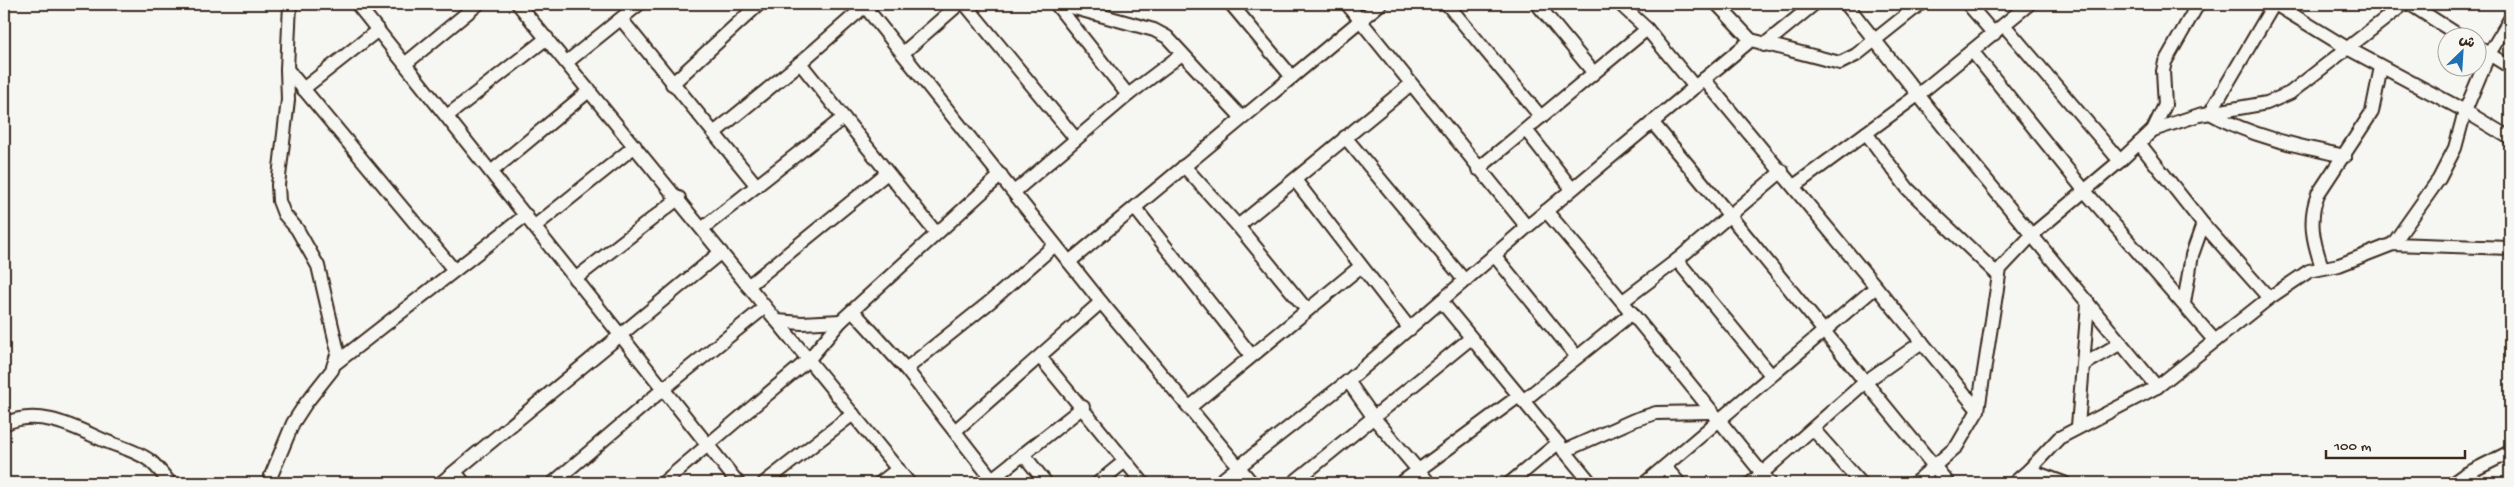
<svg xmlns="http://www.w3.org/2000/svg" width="2514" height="487" viewBox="0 0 2514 487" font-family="'Gochi Hand','Playpen Sans Arabic',sans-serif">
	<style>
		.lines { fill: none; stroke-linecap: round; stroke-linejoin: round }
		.minor-casing { stroke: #3b2a1e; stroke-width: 16 }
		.minor { stroke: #f6f6f2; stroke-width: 12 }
	</style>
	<rect width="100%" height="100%" fill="#f6f6f2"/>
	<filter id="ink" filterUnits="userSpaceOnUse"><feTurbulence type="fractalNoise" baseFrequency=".02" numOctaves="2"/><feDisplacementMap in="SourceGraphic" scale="10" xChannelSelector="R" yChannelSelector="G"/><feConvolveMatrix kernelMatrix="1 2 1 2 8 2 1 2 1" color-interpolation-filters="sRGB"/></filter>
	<g filter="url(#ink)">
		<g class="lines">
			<defs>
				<g id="minor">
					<polyline points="357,4 738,483"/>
					<polyline points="518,4 909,483"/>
					<polyline points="863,4 1101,302 1252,483"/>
					<polyline points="965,4 1076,139"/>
					<polyline points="1056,4 1128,95 1182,54"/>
					<polyline points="1060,4 1154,30 1167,37 1242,118"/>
					<polyline points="1231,4 1292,77"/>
					<polyline points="1347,4 1527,227"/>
					<polyline points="1447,4 1541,117"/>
					<polyline points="1537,4 1593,72"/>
					<polyline points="1620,4 1647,29 1695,87"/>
					<polyline points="1717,4 1751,40 1840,63 1856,55 1920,4"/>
					<polyline points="1846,4 1974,165 2157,387"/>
					<polyline points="1968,4 1994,34"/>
					<path d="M2274 4 2210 113C2252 137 2298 146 2345 156"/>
					<polyline points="2275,4 2347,48 2465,111 2510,138"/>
					<polyline points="2410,4 2463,38"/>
					<polyline points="621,19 757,186"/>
					<polyline points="2004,25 2120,161"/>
					<polyline points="1764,45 1814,4"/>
					<polyline points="2476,46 2510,67"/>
					<polyline points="1972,51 2084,190 2215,341"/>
					<polyline points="903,53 959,4"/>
					<polyline points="567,62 639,4"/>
					<polyline points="800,63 936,233"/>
					<polyline points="405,64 478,4"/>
					<polyline points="287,69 454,270"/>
					<polyline points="1704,79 1978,410"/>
					<polyline points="672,84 759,4"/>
					<polyline points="303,89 378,30"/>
					<polyline points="447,116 547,38"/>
					<path d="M1652 122C1752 241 1849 363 1948 483"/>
					<polyline points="1526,130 1572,189"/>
					<polyline points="2153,130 2199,115 2267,103 2290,93 2404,4"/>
					<polyline points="714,133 800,63 865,6"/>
					<polyline points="1866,133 1908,189 1998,275"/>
					<polyline points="1345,137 1465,281"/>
					<polyline points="2139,143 2203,224 2269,298"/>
					<polyline points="1184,166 1238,226 1307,310"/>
					<polyline points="1478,169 1647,29"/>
					<polyline points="491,172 590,90"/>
					<polyline points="1295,180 1410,329"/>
					<polyline points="1794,186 1919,94 2029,4"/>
					<polyline points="1014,192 1128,95"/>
					<polyline points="1135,208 1251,355"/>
					<path d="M1546 211C1623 300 1696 392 1770 483"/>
					<polyline points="535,226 635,146"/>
					<polyline points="1238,226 1411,84"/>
					<polyline points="703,228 843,118"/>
					<polyline points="2393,244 2439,179 2455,148 2465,111 2489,54 2510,19"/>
					<polyline points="1494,255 1577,357"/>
					<polyline points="1677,260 1771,375"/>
					<polyline points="1069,262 1380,4"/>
					<path d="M2322 267C2313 241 2308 220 2318 194L2372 112 2381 67"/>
					<polyline points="575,279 679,198"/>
					<polyline points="748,286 887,173"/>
					<polyline points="1441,301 1591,483"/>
					<polyline points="1623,301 1677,260 1782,171"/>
					<polyline points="2184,303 2192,255 2203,224"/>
					<polyline points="853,311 906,369 992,479"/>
					<polyline points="777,321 802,323 841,321"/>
					<polyline points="1040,357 1143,483"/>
					<polyline points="336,363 526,215"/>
					<polyline points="2083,365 2121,343"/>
					<polyline points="906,369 991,301 1055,245"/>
					<polyline points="1348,381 1374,418 1429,483"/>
					<polyline points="1523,401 1632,313"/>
					<polyline points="1190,407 1360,267"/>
					<path d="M4 424C38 408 72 426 103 440 119 447 135 450 149 460 157 466 164 476 170 483"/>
					<polyline points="2078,426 2088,303"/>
					<polyline points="1813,429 1861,483"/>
					<polyline points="956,430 1101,302"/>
					<polyline points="1564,451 1634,420 1656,413 1710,412"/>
					<polyline points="1023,454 1046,483"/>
					<polyline points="1665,467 1679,483"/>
					<polyline points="2029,470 2064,483"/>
					<polyline points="455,472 464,483"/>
					<polyline points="268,483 293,423 306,403 332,370 338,352 318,266 297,229 284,214 279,201 278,185 288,100 287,69 290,4"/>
					<polyline points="441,483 721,252"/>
					<polyline points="553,483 662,390 765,307"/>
					<polyline points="663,483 809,359 841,321 1001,175"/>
					<polyline points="764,483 853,414"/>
					<polyline points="880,483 898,469"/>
					<polyline points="987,483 1083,407"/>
					<polyline points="1098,483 1125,461"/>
					<polyline points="1218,483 1348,381 1527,227 1751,40"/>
					<polyline points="1293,483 1471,338"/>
					<polyline points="1401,483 1519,396"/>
					<polyline points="1510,483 1558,443"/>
					<polyline points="1645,483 1876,287"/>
					<polyline points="1751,483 1865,382 1922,342"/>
					<polyline points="1915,483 1957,446 1978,410 2000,269 2033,234 2120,161 2153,130 2165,105 2163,71 2165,62 2198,4"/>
					<polyline points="2014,483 2029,470 2059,438 2157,387 2269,298 2309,271 2339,265 2393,244 2510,248"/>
					<polyline points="2453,483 2464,475 2510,452"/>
				</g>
			</defs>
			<use href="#minor" class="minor-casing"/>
			<use href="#minor" class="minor"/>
		</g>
	</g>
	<rect width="2514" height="487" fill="none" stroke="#f6f6f2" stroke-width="20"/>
	<rect x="10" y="10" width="2494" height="467" fill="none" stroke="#3b2a1e" stroke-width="2" filter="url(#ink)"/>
	<g transform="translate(2462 52) rotate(25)"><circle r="24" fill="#f6f6f2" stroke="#aba49d"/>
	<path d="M0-4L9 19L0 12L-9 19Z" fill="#1f6fb2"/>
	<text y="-8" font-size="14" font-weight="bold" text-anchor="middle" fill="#3b2a1e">ش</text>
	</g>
	<path d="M2326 450v8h139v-8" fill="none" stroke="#3b2a1e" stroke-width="2.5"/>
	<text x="2334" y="450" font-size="15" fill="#3b2a1e" stroke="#f6f6f2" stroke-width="4" paint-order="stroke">100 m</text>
</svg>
